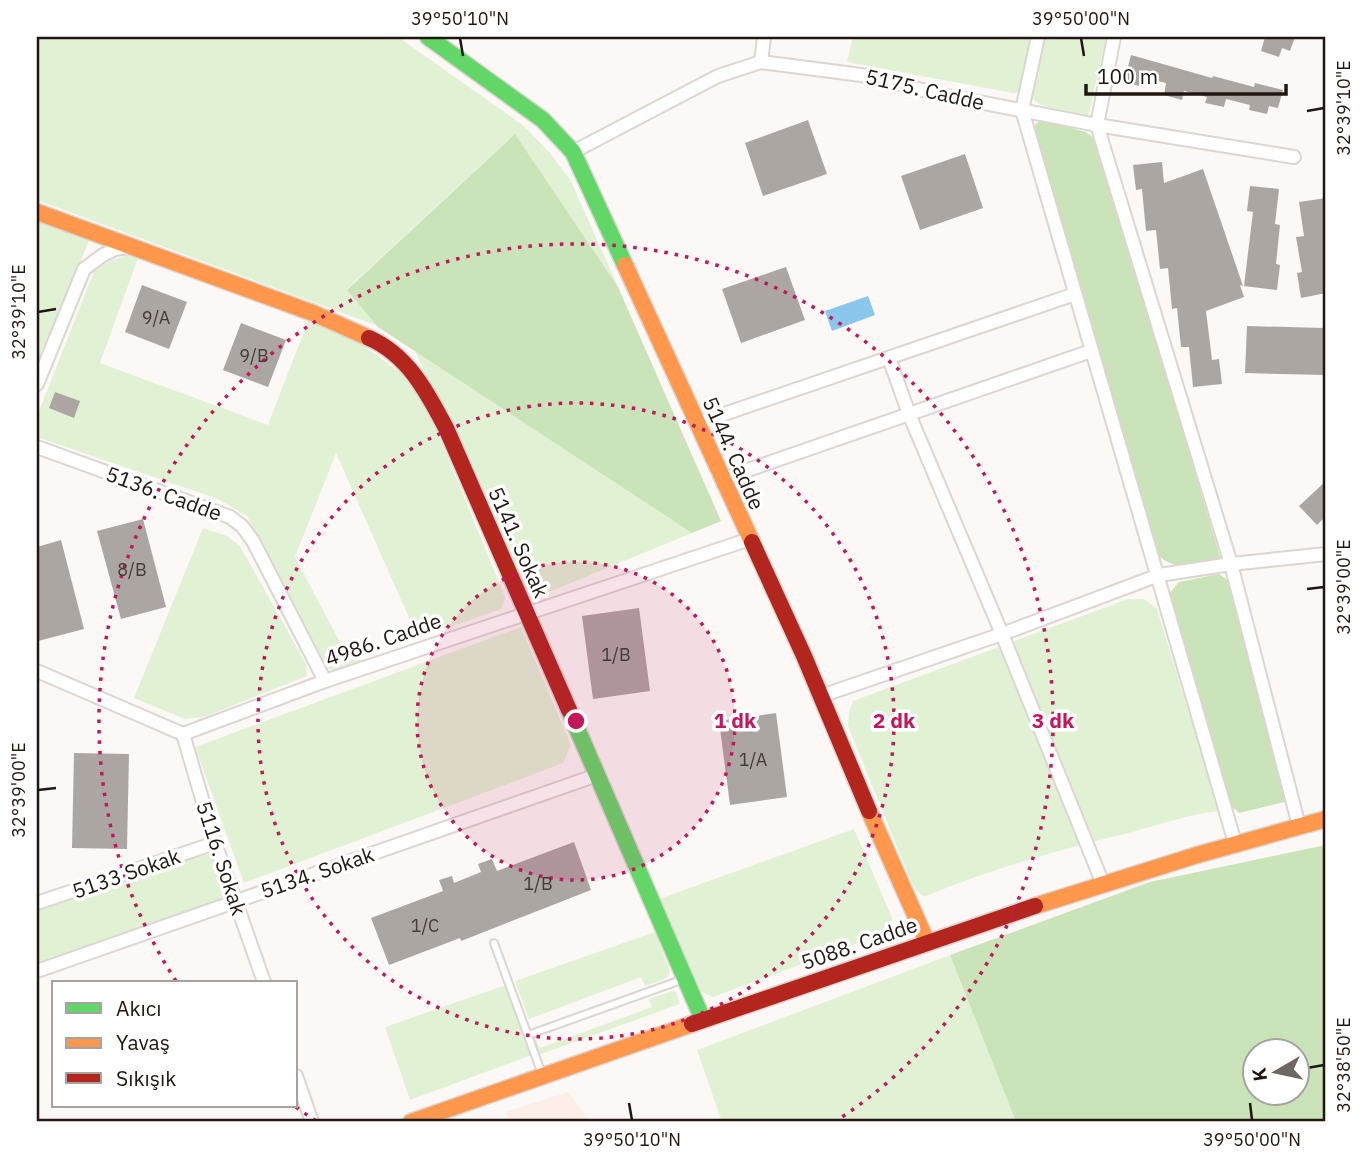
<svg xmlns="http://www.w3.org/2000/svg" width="1363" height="1159" viewBox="0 0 1363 1159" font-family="'IBM Plex Sans',sans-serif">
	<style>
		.built { fill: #fdeee8 }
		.green { fill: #e1f2d4 }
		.forest { fill: #cae3b8; fill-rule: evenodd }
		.water { fill: #8bc6ec }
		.building { fill: #aca6a3 }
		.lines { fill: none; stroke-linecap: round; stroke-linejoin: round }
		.lane-casing { stroke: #dcd5d2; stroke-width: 10 }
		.street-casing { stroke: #dcd5d2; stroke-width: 16 }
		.fast-casing { stroke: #dcd5d2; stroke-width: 19 }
		.slow-casing { stroke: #dcd5d2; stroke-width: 19 }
		.jam-casing { stroke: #dcd5d2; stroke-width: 19 }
		.lane { stroke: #fefefe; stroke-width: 6 }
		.street { stroke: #fefefe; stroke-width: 12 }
		.fast { stroke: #63d668; stroke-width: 16 }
		.slow { stroke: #ff974d; stroke-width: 16 }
		.jam { stroke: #b3261e; stroke-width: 16 }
		.ticks { fill: none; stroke: #211712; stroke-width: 2.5 }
		.ring { fill: none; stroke: #c2185b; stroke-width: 3.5; stroke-dasharray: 3.5 7 }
		.labels { text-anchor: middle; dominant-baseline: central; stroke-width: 7; stroke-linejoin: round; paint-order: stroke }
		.number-label { font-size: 18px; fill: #443b36 }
		.street-label { font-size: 21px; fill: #211712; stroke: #fff }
		.centre { fill: #c2185b; stroke: #fff; stroke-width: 3.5 }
		.ring-label { font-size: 21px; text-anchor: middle; font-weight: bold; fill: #c2185b; stroke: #fff; stroke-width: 7; stroke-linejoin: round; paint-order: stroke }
		.neatline { fill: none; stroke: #211712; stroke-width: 2.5 }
		.ticks-label { font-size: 18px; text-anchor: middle; fill: #211712 }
	</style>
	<rect width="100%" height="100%" fill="#fbf8f6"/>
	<polygon class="built" points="568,1092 584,1113 588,1122 510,1122 506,1112"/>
	<g class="green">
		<polygon points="37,37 398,37 524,126 550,153 571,181 618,287 515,134 347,289 378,326 37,200"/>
		<polygon points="853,37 1033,37 1020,92 1013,93 847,62"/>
		<polygon points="1044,37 1106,37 1088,117 1085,118 1039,104 1034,100 1032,92"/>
		<polygon points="37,221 89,241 37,362"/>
		<polygon points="126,256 138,258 100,363 268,425 308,321 361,344 401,373 428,409 505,597 501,609 418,638 336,453 295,557 345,652 362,660 333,672 327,667 247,516 218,499 37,437 37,416 95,269 113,260"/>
		<polygon points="415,351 692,533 539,596 523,588"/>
		<polygon points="203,528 227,536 240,546 306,664 307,676 204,717 185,719 134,698"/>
		<path d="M1128 599H1144L1157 609 1219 811C1190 814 1164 823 1136 831 1065 848 993 868 926 896L921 895 913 886 848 726 849 712 853 701Z"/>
		<polygon points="521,627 571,745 563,763 244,883 195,747"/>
		<polygon points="854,829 892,918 890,931 713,997 692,987 656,900"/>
		<polygon points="210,851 226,898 37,963 37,910"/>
		<polygon points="655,932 670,972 667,978 645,986 641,977 529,1019 515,981"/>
		<polygon points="950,955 1016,1122 722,1122 697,1050"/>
		<polygon points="506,985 525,1041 528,1041 532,1055 410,1100 385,1027"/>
		<polygon points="672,991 676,992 680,1004 541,1054 537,1053 532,1039 535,1038 540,1048 652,1007 649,999"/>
	</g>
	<g class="forest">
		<path d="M1041 120 1086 132 1096 140 1221 560C1200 564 1178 572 1160 557L1033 139 1035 125Z"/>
		<polygon points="515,134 618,287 721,521 692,533 378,327 347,290"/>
		<polygon points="1219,574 1229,581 1288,801 1239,813 1230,805 1168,595 1179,582"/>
		<path d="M1326 845V1122H1016L950 955 1150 882ZM1254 1050H1296V1092H1254Z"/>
	</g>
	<polygon class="water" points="868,296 875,315 832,331 825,311"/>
	<g class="building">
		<polygon points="1265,37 1295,37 1290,51 1282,48 1279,57 1261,51"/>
		<polygon points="1131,55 1212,78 1213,76 1254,87 1255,83 1283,90 1278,108 1269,106 1267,114 1249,110 1250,105 1226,99 1224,107 1205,103 1207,97 1184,91 1182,100 1164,95 1166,83 1145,78 1143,87 1124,82"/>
		<polygon points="808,120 827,174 763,196 745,143"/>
		<polygon points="965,154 983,208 920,230 901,176"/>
		<polygon points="1162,162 1164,183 1203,169 1243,286 1240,285 1244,297 1206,311 1212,360 1219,359 1222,384 1193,387 1189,347 1181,347 1177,308 1172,309 1168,268 1160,269 1156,230 1146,231 1142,189 1136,190 1133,165"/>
		<polygon points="1250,186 1279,189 1275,224 1280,225 1276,264 1280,265 1277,290 1244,286 1253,212 1247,211"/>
		<polygon points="1326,198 1326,223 1323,224 1326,241 1326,258 1324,258 1326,293 1301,298 1297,273 1302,272 1296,237 1304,236 1299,202"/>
		<polygon points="786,267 805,320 741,343 722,289"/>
		<polygon points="142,285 187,302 169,349 125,332"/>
		<polygon points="241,323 286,340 268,387 223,370"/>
		<polygon points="1247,326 1325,328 1324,375 1245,373"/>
		<polygon points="55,392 80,401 74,418 49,408"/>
		<polygon points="1326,481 1326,516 1317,525 1299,506"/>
		<polygon points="143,519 166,607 121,619 97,531"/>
		<polygon points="61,540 84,629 38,641 37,547"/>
		<polygon points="639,608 650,691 593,699 582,616"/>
		<polygon points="776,713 787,797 730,805 719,721"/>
		<polygon points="74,753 129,754 127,849 72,848"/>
		<polygon points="574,842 591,890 461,941 460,938 389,965 371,918 443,891 439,880 452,876 454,883 481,872 478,864 492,859 497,871"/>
	</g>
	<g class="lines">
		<defs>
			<g id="lane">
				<polyline points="494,943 542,1074"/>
				<polyline points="528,1035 684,979"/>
			</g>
			<g id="street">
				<polyline points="1038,37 1022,110 1235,843"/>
				<polyline points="1114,37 1097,125 1231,564 1299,826"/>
				<polyline points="761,62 764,37"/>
				<polyline points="573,152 718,76 761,62 869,76 938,94 1097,125 1294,157"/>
				<polyline points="889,358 909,414 1002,634 1103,884"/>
				<polyline points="37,384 84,269 103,255 115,249 129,247"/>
				<polyline points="698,423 1075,294"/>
				<polyline points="37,447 230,517 242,526 253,541 325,681"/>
				<polyline points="722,479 1091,351"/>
				<polyline points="37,671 183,734 325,681 750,539"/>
				<polyline points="821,696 1002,634 1159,575 1231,564 1326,554"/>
				<polyline points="183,734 215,843 264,982"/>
				<polyline points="37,903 215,843"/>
				<polyline points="37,971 597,775"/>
				<polyline points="296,1076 312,1122"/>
			</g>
			<g id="fast">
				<polyline points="428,37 543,120 573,152 625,265"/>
				<polyline points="569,710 703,1020"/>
			</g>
			<g id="slow">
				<polyline points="37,212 313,313 369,338"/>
				<polyline points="625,265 752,542"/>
				<polyline points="869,811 927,942"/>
				<polyline points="1035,906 1197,855 1326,819"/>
				<polyline points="411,1122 692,1024"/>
			</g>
			<g id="jam">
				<path d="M369 338C408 355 427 392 446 428L569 710"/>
				<polyline points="752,542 804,656 869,811"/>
				<polyline points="692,1024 1035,906"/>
			</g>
		</defs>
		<use href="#lane" class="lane-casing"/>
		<use href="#street" class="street-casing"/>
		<use href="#fast" class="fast-casing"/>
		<use href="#slow" class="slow-casing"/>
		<use href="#jam" class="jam-casing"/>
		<use href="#lane" class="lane"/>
		<use href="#street" class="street"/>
		<use href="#fast" class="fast"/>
		<use href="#slow" class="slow"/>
		<use href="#jam" class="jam"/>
	</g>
	<path class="ticks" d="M460 38 463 56M1081 38 1084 56M1307 111 1324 108M38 312 56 309M1307 589 1324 587M38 790 56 788M1307 1068 1324 1065M629 1103 632 1120M1250 1103 1252 1120"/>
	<circle cx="576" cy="721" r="159" fill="#c2185b" fill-opacity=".12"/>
	<g class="ring">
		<circle cx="576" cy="721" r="159"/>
		<circle cx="576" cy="721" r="318"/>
		<path d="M316 1121A477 477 0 0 1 296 1107M176 981A477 477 0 1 1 836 1121"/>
	</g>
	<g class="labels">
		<g class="number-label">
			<text x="156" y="317">9/A</text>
			<text x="254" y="355">9/B</text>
			<text x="132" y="569">8/B</text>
			<text x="616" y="654">1/B</text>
			<text x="753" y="759">1/A</text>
			<text x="538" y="883">1/B</text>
			<text x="425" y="925">1/C</text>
		</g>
		<g class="street-label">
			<text transform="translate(925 89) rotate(13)">5175. Cadde</text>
			<text transform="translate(734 453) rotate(66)">5144. Cadde</text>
			<text transform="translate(164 493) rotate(20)">5136. Cadde</text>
			<text transform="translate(519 542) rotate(66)">5141. Sokak</text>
			<text transform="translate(383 639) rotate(-19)">4986. Cadde</text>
			<text transform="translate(222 858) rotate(72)">5116. Sokak</text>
			<text transform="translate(317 872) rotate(-19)">5134. Sokak</text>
			<text transform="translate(126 873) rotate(-19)">5133 Sokak</text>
			<text transform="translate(859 943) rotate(-19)">5088. Cadde</text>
		</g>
	</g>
	<circle cx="576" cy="721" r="10" class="centre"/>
	<g class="ring-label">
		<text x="735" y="728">1 dk</text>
		<text x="894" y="728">2 dk</text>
		<text x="1053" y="728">3 dk</text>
	</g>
	<rect width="1363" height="1159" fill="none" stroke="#ffffff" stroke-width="77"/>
	<rect x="52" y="981" width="245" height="126" fill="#ffffff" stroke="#a6a2a0" stroke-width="2"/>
	<rect x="66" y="1003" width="35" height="10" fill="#63d668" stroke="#a6a2a0" stroke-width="2"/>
	<text x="116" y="1016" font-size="21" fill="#211712">Akıcı</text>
	<rect x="66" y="1038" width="35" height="10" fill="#ff974d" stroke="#a6a2a0" stroke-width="2"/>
	<text x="116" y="1050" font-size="21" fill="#211712">Yavaş</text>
	<rect x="66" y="1073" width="35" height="10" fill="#b3261e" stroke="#a6a2a0" stroke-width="2"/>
	<text x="116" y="1086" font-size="21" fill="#211712">Sıkışık</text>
	<g transform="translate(1276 1072) rotate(261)"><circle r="33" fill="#ffffff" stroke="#a6a2a0" stroke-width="2"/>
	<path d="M0-5L12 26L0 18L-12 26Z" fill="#6d6662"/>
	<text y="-10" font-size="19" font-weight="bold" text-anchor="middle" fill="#211712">K</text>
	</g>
	<path d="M1086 84v10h200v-10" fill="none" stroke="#211712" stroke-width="3.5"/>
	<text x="1097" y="84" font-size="21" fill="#211712" stroke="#ffffff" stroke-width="5" paint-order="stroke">100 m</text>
	<rect x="38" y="38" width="1286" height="1082" class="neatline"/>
	<g class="ticks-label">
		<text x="460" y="25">39°50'10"N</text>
		<text x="1081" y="25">39°50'00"N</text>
		<text transform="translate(1344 108) rotate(-90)" y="6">32°39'10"E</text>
		<text transform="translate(19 312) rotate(-90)" y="6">32°39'10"E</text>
		<text transform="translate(1344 587) rotate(-90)" y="6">32°39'00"E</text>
		<text transform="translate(19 790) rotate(-90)" y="6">32°39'00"E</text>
		<text transform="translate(1344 1065) rotate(-90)" y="6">32°38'50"E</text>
		<text x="632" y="1146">39°50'10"N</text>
		<text x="1252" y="1146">39°50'00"N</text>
	</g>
</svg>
